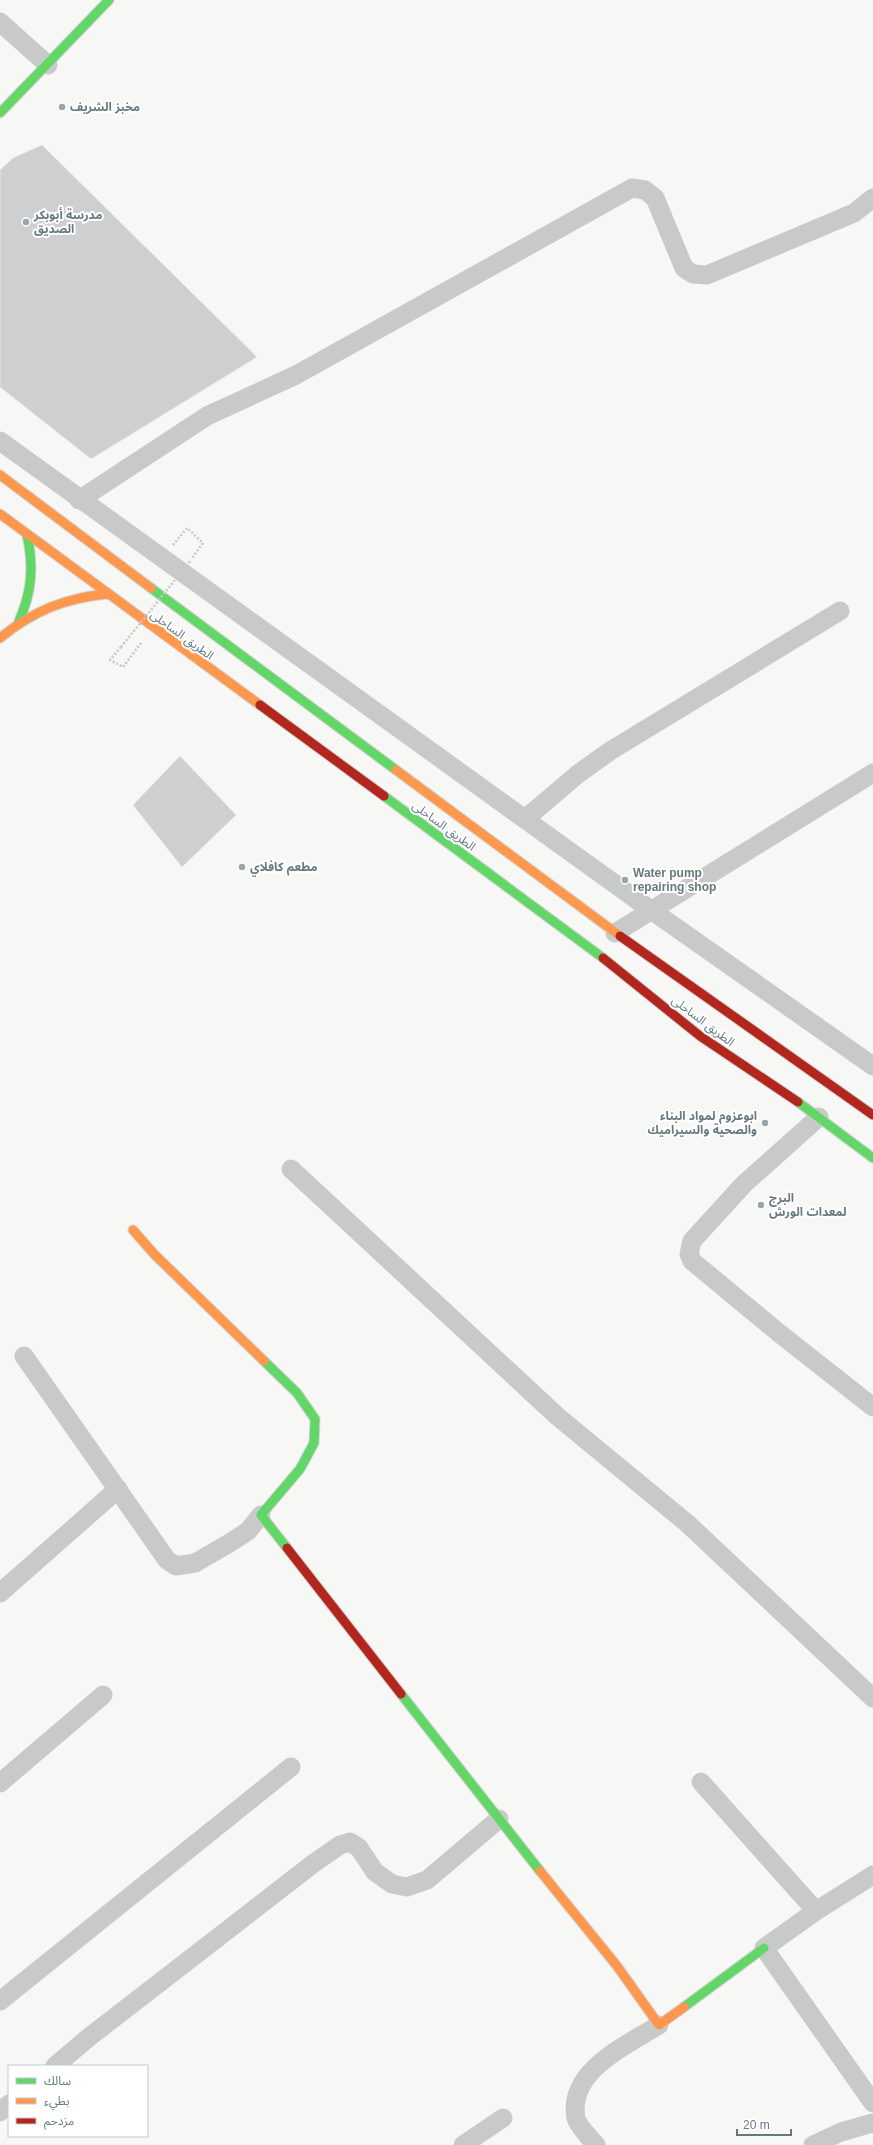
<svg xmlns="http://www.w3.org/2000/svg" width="873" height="2145" viewBox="0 0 873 2145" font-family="Helvetica,'Noto Sans Arabic',sans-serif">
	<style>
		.building { fill: #cdcfd0; stroke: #e6e6e6 }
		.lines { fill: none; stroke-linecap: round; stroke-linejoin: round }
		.fast-casing { stroke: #d2d3d3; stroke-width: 11 }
		.slow-casing { stroke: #d2d3d3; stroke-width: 11 }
		.jam-casing { stroke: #d2d3d3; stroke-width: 11 }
		.path { stroke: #c7c8c9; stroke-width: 2.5; stroke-dasharray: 2 2; stroke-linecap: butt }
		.street { stroke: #c8caca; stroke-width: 19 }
		.fast { stroke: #63d668; stroke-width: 9 }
		.slow { stroke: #ff974d; stroke-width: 9 }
		.jam { stroke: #b3261e; stroke-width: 9 }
		.path-bridge { stroke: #c7c8c9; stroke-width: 2.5; stroke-dasharray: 2 2; stroke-linecap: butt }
		.poi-dot { fill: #97a6a9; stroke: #fff; stroke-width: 1.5 }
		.labels { text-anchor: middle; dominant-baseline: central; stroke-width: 4; stroke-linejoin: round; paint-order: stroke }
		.poi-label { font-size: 12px; font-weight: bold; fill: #647a7f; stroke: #fff; text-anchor: start }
		.street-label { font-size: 12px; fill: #647a7f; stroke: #fff }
	</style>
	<rect width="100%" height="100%" fill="#f7f7f6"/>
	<g class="building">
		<polygon points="42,145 257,357 91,459 0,387 0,170 13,158"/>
		<polygon points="180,756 236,815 182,867 133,805"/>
	</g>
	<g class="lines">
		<defs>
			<g id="fast">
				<polyline points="0,113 109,0"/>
				<polyline points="151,588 396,770"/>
				<path d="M19 621C32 592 34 566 27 535"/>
				<polyline points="384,796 603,958"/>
				<polyline points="798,1102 873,1158"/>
				<polyline points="264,1361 297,1393 315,1419 314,1443 300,1469 261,1515 287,1548"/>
				<polyline points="401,1694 540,1871"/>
				<polyline points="684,2007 764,1948"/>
			</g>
			<g id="slow">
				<polyline points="0,475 151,588"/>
				<polyline points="0,514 260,705"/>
				<path d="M0 638C33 611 65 598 107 594"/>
				<polyline points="396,770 620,936"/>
				<polyline points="133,1230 154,1254 264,1361"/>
				<polyline points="540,1871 617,1966 659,2025 684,2007"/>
			</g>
			<g id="jam">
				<polyline points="260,705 384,796"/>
				<polyline points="620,936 873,1115"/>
				<polyline points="603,958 700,1036 798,1102"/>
				<polyline points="287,1548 401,1694"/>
			</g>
		</defs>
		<use href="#fast" class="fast-casing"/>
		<use href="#slow" class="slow-casing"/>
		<use href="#jam" class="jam-casing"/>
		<g class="path">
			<polyline points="173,545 187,528 203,543 192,558"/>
			<polyline points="121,647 110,660 123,667 141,643"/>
		</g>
		<g class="street">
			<polyline points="0,22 48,65"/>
			<polyline points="0,441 651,910 873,1066"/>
			<polyline points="79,500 207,416 296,375 632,188 645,190 655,198 684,268 693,274 707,275 854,213 873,198"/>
			<polyline points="525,819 578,774 610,751 840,611"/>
			<polyline points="615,933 873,773"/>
			<polyline points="819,1117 744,1184 692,1241 689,1254 692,1261 779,1333 873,1407"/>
			<polyline points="291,1169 557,1416 688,1524 873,1698"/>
			<polyline points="24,1356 167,1560 176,1566 195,1563 228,1544 248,1531 261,1515"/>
			<polyline points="0,1593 118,1489"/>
			<polyline points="701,1782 816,1911"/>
			<polyline points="0,1783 103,1695"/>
			<polyline points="873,1875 816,1911 764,1948 873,2103"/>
			<polyline points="0,2001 291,1767"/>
			<polyline points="55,2066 88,2038 314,1863 340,1845 350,1842 359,1848 375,1872 392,1884 407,1887 427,1880 499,1819"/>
			<polyline points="0,2112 9,2104"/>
			<polyline points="463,2145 503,2118"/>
			<path d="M596 2145C590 2138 578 2126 576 2118 567 2071 627 2045 659 2025"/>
			<polyline points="813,2145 841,2132 873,2123"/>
		</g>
		<use href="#fast" class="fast"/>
		<use href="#slow" class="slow"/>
		<use href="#jam" class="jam"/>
		<polyline class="path-bridge" points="121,647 191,560"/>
	</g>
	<g class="poi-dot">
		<circle cx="62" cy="107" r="4"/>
		<circle cx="26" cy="222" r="4"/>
		<circle cx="242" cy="867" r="4"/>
		<circle cx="625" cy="880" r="4"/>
		<circle cx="765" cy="1123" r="4"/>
		<circle cx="761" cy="1205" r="4"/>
	</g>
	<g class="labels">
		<g class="poi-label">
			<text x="70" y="107">مخبز الشريف</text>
			<text x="34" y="215">مدرسة أبوبكر<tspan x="34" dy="14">الصديق</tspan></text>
			<text x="250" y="867">مطعم كافلاي</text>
			<text x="633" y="873">Water pump<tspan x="633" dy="14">repairing shop</tspan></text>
			<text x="757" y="1116" text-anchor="end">ابوعزوم لمواد البناء<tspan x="757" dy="14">والصحية والسيراميك</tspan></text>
			<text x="769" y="1198">البرج<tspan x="769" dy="14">لمعدات الورش</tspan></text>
		</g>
		<g class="street-label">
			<text transform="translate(182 635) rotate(36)">الطريق الساحلى</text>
			<text transform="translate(444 826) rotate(36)">الطريق الساحلى</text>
			<text transform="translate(703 1021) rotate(37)">الطريق الساحلى</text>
		</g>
	</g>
	<rect x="8" y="2065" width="140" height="72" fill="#ffffff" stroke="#c1cacc"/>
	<rect x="16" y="2078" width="20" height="6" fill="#63d668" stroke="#c1cacc"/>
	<text x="44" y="2085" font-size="12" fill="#647a7f">سالك</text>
	<rect x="16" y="2098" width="20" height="6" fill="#ff974d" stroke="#c1cacc"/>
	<text x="44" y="2105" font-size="12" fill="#647a7f">بطيء</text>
	<rect x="16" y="2118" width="20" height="6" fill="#b3261e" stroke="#c1cacc"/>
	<text x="44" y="2125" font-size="12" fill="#647a7f">مزدحم</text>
	<path d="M737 2129v6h54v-6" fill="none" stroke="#647a7f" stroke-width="2"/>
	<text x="743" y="2129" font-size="12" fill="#647a7f" stroke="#ffffff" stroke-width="3" paint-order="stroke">20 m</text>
</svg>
